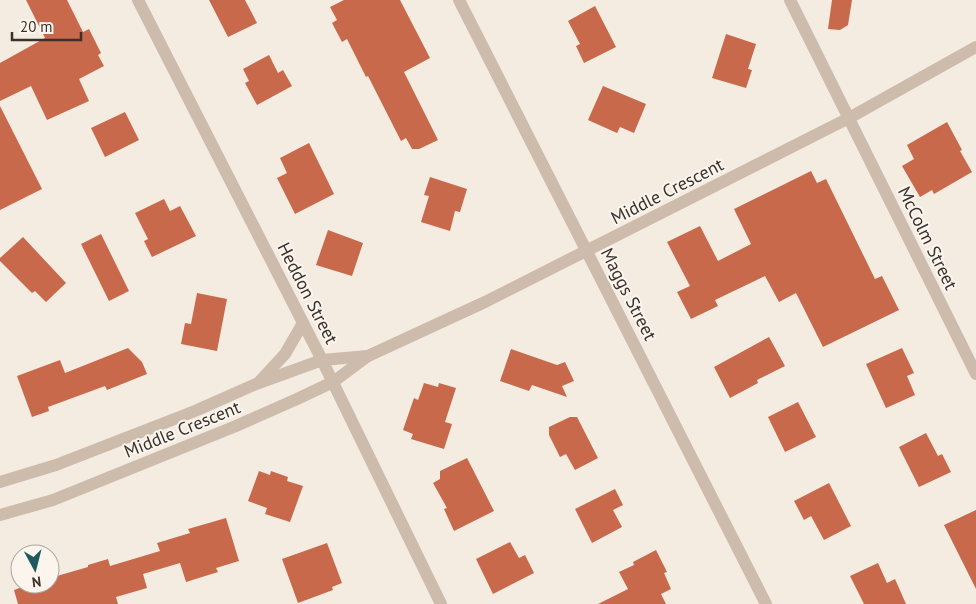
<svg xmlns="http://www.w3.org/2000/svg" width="976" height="604" viewBox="0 0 976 604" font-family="'PT Sans',sans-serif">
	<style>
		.building { fill: #c8694b }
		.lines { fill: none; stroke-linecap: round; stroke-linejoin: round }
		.minor { stroke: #cdbbac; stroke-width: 12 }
		.labels { text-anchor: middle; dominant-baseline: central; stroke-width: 4; stroke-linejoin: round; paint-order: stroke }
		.street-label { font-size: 18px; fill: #3b302b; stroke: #fbf5ee }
	</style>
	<rect width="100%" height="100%" fill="#f4ebe1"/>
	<g class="building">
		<polygon points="26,0 67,0 83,32 89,29 101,53 98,55 104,66 79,79 89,101 47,120 31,86 0,101 0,63 45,38"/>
		<polygon points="209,0 245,0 257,23 228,37"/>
		<polygon points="344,0 400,0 430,58 404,72 438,140 419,149 412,149 406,138 401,141 368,76 366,77 347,39 342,42 332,23 337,20 330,7"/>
		<polygon points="832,0 852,0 848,25 840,30 828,29"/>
		<polygon points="595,6 616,47 584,63 576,46 580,44 568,21"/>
		<polygon points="726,34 756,44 748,69 752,70 746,88 712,78"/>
		<polygon points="269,55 278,73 283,70 292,86 257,105 245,83 249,81 243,69"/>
		<polygon points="603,86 646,104 634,133 620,127 617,133 588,120"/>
		<polygon points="0,106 42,189 0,210"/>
		<polygon points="125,112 139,140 105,157 91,128"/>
		<polygon points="947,122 962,150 960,151 972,172 934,194 932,190 920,197 902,166 914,159 907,145"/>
		<polygon points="309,143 334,194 295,214 277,178 287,173 280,158"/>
		<polygon points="811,171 817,183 826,179 875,279 882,276 899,310 823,347 796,293 779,302 765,276 715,300 718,306 691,319 677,292 690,286 667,242 700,226 718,261 751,244 734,209"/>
		<polygon points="430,177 467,189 460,212 455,211 450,231 421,222 429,196 424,195"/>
		<polygon points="164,199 170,211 180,206 196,236 152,257 144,241 148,239 135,213"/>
		<polygon points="328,230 363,243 352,276 316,265"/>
		<polygon points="101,234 129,291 109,301 81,244"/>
		<polygon points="23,237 66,283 46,302 35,291 32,293 0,261 0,258"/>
		<polygon points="197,293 227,299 217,351 181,344 185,323 191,324"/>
		<polygon points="769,337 785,366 757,380 758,383 730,398 714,367"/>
		<polygon points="128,348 142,362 147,374 107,390 105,386 48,407 49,411 32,417 17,376 60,360 65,373"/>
		<polygon points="902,348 914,373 907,376 915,395 886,408 866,364"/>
		<polygon points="511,349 557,365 565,362 574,381 562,386 567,397 532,385 529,391 500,381"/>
		<polygon points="424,383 438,387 439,383 456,388 445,422 452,424 444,449 411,439 413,434 403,430 414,398 418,400"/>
		<polygon points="798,402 816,437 785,452 768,417"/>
		<polygon points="570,417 577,417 598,458 575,470 566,454 560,457 549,435 549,427"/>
		<polygon points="926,433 938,456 942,454 951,472 919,487 899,447"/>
		<polygon points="467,458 494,511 454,531 444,509 447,508 433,483 440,479 440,471"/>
		<polygon points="259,471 270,475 271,471 288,477 287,481 303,486 290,522 265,514 267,508 248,501"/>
		<polygon points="829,483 851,526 824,540 811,516 804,520 794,501"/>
		<polygon points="615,489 623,505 613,510 622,527 592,543 575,509"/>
		<polygon points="976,510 976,589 944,525"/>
		<polygon points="226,518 239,561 216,568 218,572 186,582 180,563 143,574 147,588 116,597 118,604 18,604 14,590 31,584 50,584 50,578 88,567 88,565 108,559 110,566 160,551 157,543 190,533 188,529"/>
		<polygon points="510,542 519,558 525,555 534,573 493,594 476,559"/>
		<polygon points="327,543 342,583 332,587 333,590 298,603 282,559"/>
		<polygon points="656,550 667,572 664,573 671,589 661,594 666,604 598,604 628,589 619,572 634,565 633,562"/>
		<polygon points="878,563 887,583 895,579 906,604 864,604 850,576"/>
	</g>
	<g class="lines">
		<g class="minor">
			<polyline points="138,0 322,360 441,604"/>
			<polyline points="459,0 766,604"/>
			<polyline points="790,0 976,374"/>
			<polyline points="260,381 285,354 303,323"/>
			<polyline points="0,482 56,465 195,411 256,384 322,360 368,356"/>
			<polyline points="0,515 53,500 236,426 297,399 333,382 368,356 485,302 849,118 976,47"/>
		</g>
	</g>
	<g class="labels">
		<g class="street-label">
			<text transform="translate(667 191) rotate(-27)">Middle Crescent</text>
			<text transform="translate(928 238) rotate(64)">McColm Street</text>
			<text transform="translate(308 293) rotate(63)">Heddon Street</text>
			<text transform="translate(629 294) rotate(63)">Maggs Street</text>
			<text transform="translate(182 429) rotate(-22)">Middle Crescent</text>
		</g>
	</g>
	<g transform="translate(35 569) rotate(173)"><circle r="24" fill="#fbf5ee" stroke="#aea6a0"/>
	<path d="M0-4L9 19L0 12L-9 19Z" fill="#1f5a5e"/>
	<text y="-8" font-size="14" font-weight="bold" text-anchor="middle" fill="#3b302b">N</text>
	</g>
	<path d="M12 32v8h69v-8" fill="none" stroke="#3b302b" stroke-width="2.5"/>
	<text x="20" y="32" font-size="15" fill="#3b302b" stroke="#fbf5ee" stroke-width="4" paint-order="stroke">20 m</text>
</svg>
